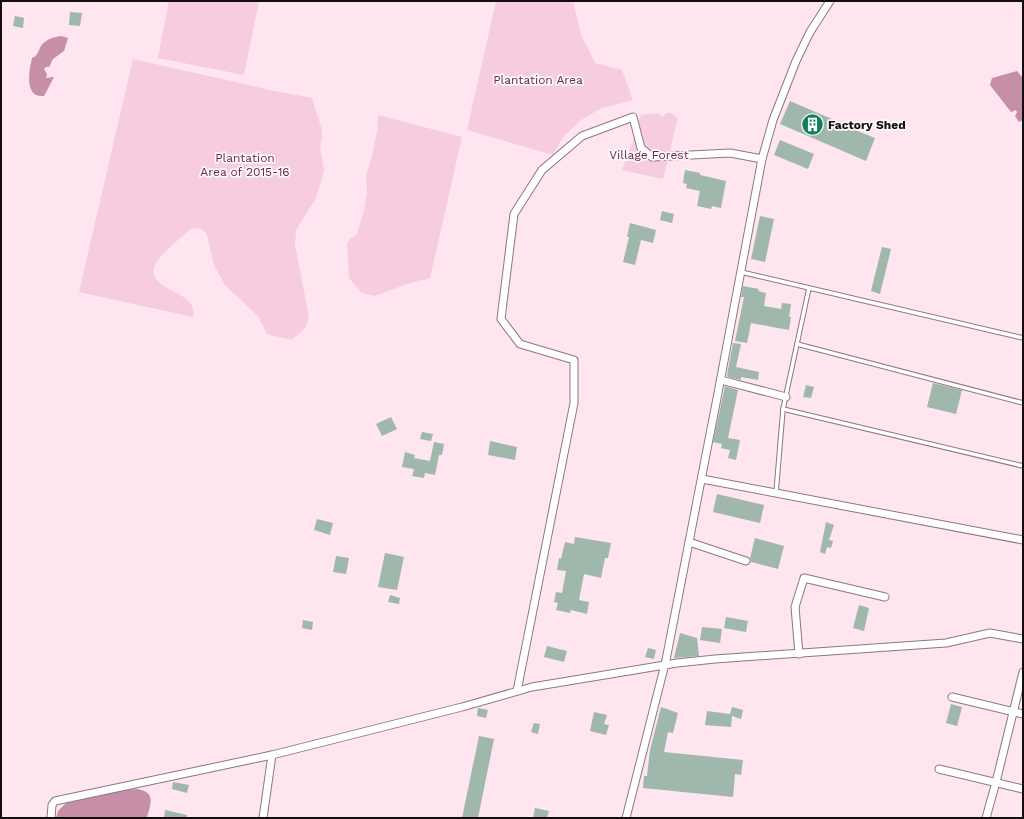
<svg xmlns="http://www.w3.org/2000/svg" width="1024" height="819" viewBox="0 0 1024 819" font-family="'Work Sans',sans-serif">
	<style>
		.green { fill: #f6ccde }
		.water { fill: #c78ea8 }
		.building { fill: #a0b7ab }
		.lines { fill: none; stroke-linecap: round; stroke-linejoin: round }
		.service-casing { stroke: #8d7780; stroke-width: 5.5 }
		.minor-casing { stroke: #8d7780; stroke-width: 9 }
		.service { stroke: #fff; stroke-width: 3.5 }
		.minor { stroke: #fff; stroke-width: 7 }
		.labels { text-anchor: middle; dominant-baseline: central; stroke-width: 3.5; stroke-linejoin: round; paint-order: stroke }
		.park-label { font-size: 12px; fill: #6b274b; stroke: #fef9fb }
		.poi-label { font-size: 12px; font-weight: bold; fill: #140c0f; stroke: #fef9fb; text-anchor: start }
	</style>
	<rect width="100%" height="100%" fill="#fee5f0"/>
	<g class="green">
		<polygon points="169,1 259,1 244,75 158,58"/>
		<polygon points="496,1 573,1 581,34 595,63 622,70 633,100 602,108 581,120 563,137 553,155 467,130"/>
		<path d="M133 59 270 90 312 98 322 130V137L320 146 324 170 322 178 316 198 296 230 295 245 309 317 306 327 292 340 267 334 258 316 225 285 214 265 207 235 202 229 192 228C183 236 160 254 155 265 144 291 200 290 193 317L79 292Z"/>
		<path d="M657 113 663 116 667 113H671L678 118C672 138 669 159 663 179L622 170 635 136 637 125 641 115Z"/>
		<polygon points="378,115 462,137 430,278 404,285 375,296 362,293 349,278 347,243 350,239 357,234 364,210 367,193 366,176 372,157 377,131"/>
	</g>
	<g class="water">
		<path d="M61 36 68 38 64 51 53 59 49 67H46L44 69 47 74 46 78 54 77 44 96C24 98 29 71 32 58 38 56 38 51 41 46 46 39 54 37 61 36Z"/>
		<polygon points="1017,71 1021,76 1023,75 1023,120 1019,122 1015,116 1017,112 1016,110 1011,112 990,85 992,78"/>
		<path d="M137 789C156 792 151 803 147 818H56L58 811 66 803 125 790Z"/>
	</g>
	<g class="building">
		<polygon points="70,12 82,13 80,26 69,25"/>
		<polygon points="15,16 24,18 23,28 13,26"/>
		<polygon points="790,101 846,125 845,126 875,138 866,161 780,124"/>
		<polygon points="780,140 814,154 808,169 774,155"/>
		<polygon points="685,170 700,173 700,175 726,181 721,208 712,206 711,209 697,206 700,191 686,188 687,184 683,183"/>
		<polygon points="662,211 674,214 672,223 660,220"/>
		<polygon points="760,216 774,219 765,262 751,259"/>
		<polygon points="630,223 656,230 653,243 641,240 635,265 623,262 629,237 627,237"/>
		<polygon points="882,247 891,249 880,294 871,291"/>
		<polygon points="743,286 759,289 758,291 766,293 764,306 781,309 782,303 791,304 789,317 791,317 789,330 751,323 747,343 735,341 744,297 741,297"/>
		<polygon points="733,343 741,344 736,367 759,372 758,380 741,377 741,380 728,377 727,375"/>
		<polygon points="933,383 962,390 956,414 927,407"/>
		<polygon points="806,385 814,387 811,398 803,397"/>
		<polygon points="725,386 738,390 728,438 740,440 736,460 728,458 730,450 721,448 722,444 713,442"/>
		<polygon points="391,417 397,429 382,436 376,424"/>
		<polygon points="422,432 433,434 431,441 420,439"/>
		<polygon points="490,441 517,447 515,460 488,455"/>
		<polygon points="434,442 444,444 442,455 439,455 435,475 425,473 424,478 412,476 414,469 402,467 405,452 415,455 414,458 430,461"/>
		<polygon points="717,494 764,505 760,523 713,512"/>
		<polygon points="317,519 333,523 330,535 314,530"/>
		<polygon points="826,522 834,525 829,540 833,541 831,548 827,547 825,554 820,552"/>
		<polygon points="575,537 611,543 608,558 605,558 601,578 584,574 579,600 589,602 587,614 571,610 570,613 556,610 558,603 554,602 556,592 562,593 566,571 557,570 559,558 561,559 565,542 574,544"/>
		<polygon points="755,538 784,546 778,569 751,562 750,558"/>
		<polygon points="385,553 404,557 397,590 378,587"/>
		<polygon points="336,556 349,558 346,574 333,572"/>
		<polygon points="390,595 400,598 399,604 388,602"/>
		<polygon points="859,605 869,608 864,631 853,628"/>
		<polygon points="726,617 748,621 746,632 724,628"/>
		<polygon points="303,620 313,622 312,630 302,628"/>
		<polygon points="702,627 722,629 720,643 700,640"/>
		<polygon points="680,633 697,638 699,656 674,658"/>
		<polygon points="547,646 567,651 564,662 544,657"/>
		<polygon points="648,648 656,650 654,659 645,657"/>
		<polygon points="951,704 962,707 957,726 946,723"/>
		<polygon points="661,707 678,713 673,733 668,732 664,752 743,760 741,775 735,774 733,797 643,788 644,776 647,776 650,750"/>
		<polygon points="732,707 743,710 741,719 732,716 731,727 705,725 707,711 730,714"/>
		<polygon points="478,708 488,710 486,718 477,716"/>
		<polygon points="594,712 607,715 604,724 609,725 606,735 590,731"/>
		<polygon points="534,723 540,724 538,734 531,732"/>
		<polygon points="479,736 494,739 478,818 462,818"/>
		<polygon points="173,782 189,785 187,793 172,789"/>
		<polygon points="535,808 549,811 547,818 533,818"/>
		<polygon points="165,810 187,815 187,818 164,818"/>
	</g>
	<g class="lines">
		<defs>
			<g id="service">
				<polyline points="741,272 1023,338"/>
				<polyline points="797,344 1023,403"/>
				<polyline points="783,409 1023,466"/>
				<polyline points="776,493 783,409 809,288"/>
			</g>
			<g id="minor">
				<polyline points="721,380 786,397"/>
				<polyline points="702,479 1023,540"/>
				<polyline points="689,542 746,561"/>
				<polyline points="799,654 795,607 804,578 885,597"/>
				<polyline points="517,691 574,403 574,360 520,344 501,319 514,214 542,170 582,136 633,117 641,148 652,157 730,153 762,159"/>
				<polyline points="952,697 1023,714"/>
				<polyline points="939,769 1023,789"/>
				<polyline points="51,818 52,805 55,801 272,755 462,707 532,687 677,663 715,659 946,643 990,633 1023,639"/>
				<polyline points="263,818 272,755"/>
				<polyline points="626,818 666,660 718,393 762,159 773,120 796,61 810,32 830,1"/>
				<polyline points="986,818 996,782 1023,672"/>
			</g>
		</defs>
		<use href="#service" class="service-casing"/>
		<use href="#minor" class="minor-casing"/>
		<use href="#service" class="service"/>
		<use href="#minor" class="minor"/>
	</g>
	<defs>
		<symbol id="building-disc" viewBox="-11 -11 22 22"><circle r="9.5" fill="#137f5a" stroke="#fef9fb"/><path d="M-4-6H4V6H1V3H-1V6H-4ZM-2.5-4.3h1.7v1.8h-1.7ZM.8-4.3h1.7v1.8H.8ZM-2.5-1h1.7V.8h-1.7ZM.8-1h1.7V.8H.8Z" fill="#fff"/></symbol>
	</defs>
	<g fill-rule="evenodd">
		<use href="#building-disc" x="800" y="112" width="25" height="25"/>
	</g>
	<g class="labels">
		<g class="park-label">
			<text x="538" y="80">Plantation Area</text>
			<text x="649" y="155">Village Forest</text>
			<text x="245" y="158">Plantation<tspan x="245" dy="14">Area of 2015-16</tspan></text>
		</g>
		<g class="poi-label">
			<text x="828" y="125">Factory Shed</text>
		</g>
	</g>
	<rect width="1024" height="819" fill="none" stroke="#140c0f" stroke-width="4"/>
</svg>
